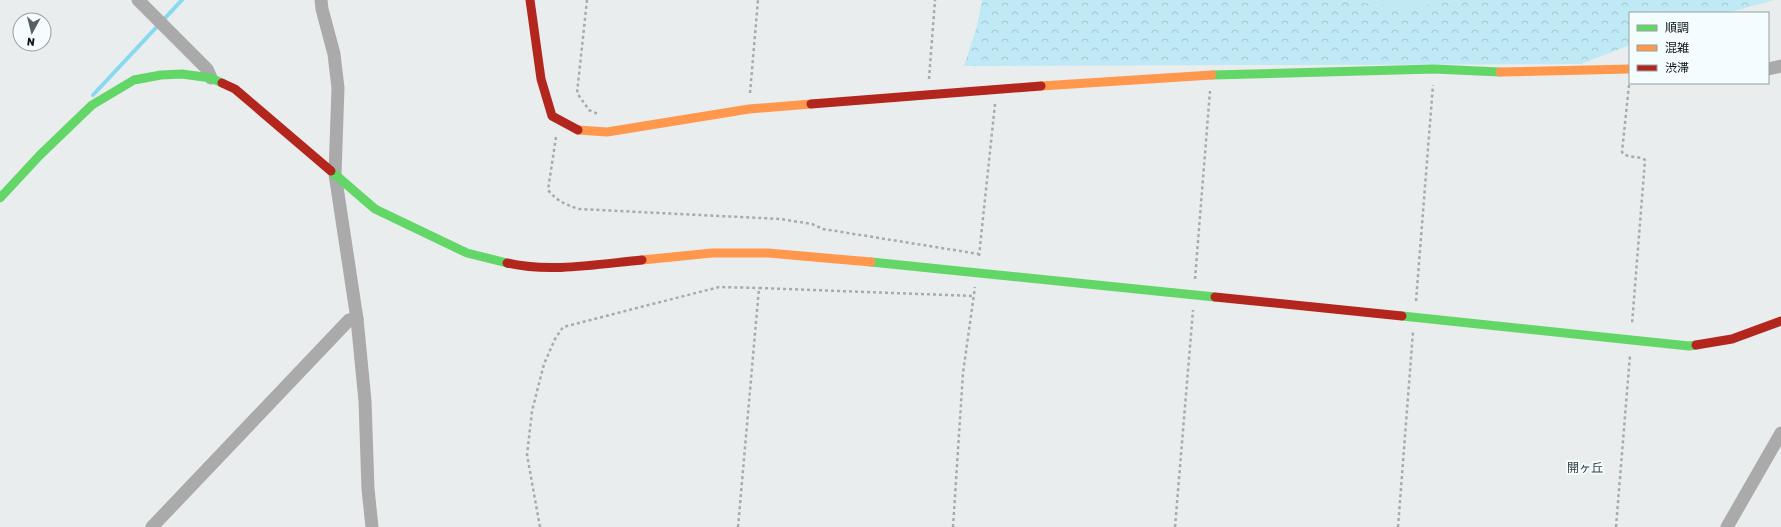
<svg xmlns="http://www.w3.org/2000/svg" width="1781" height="527" viewBox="0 0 1781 527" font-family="Rubik,'Noto Sans JP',sans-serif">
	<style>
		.grass { fill: #bee9f5 }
		.forest { fill: url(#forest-crowns) }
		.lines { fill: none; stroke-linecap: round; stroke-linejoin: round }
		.stream { stroke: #87d9f1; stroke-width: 4 }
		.path { stroke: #a9abab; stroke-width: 2.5; stroke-dasharray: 3 3; stroke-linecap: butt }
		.street { stroke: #aaa; stroke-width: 13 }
		.fast { stroke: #63d668; stroke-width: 9 }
		.slow { stroke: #ff974d; stroke-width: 9 }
		.jam { stroke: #b3261e; stroke-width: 9 }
		.labels { text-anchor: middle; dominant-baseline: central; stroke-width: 4; stroke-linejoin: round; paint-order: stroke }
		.neighbourhood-label { font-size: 12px; fill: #373e40; stroke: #f3fcff }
	</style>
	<defs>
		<pattern id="forest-crowns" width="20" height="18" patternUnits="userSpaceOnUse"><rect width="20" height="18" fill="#bee9f5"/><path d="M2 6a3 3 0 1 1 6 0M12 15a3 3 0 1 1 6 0" fill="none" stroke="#a2c7d1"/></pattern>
	</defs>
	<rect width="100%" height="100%" fill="#e9edee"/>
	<polygon class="grass" points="1340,0 1459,0 1405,8"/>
	<polygon class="forest" points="982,0 1340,0 1405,8 1459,0 1774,0 1727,13 1630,13 1630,45 1581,64 964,66 977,26"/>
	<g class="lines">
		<polyline class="stream" points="93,95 182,0"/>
		<g class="path">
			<polyline points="587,0 577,93 589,110 598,114"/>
			<polyline points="929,79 935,0"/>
			<path d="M1629 85 1622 152C1627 159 1638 155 1645 160L1632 324"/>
			<polyline points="750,93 758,0"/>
			<path d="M556 137 548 190C557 201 566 205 579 209L780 219 812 224 823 229 979 254"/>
			<polyline points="979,256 995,104"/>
			<polyline points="1195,279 1210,91"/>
			<polyline points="1416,301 1433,85"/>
			<polyline points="540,527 527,455 532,411 544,364 555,339 563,327 719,287 759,288"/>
			<polyline points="738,527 759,288 974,296"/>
			<polyline points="953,527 963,373 975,287"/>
			<polyline points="1175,527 1193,310"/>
			<polyline points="1398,527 1413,332"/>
			<polyline points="1616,527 1630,355"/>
		</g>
		<g class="street">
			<polyline points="138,0 207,69 211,78"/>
			<polyline points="321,0 322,9 334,54 338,88 335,174 357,319 365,401 368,489 372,527"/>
			<polyline points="1768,69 1781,66"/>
			<polyline points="152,527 349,320 357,319"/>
			<polyline points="1727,527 1781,433"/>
		</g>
		<g class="fast">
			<polyline points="1212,75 1434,69 1500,72"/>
			<polyline points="331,171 375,209 467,253 507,263"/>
			<polyline points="0,198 40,155 92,105 134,80 161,75 182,74 211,78 222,83"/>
			<polyline points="871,262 1215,297"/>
			<polyline points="1402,316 1689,346 1696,345"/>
		</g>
		<g class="slow">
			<polyline points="1500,72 1630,69"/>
			<polyline points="1041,86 1212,75"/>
			<polyline points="578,130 607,132 749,109 811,104"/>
			<polyline points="642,260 712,253 768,253 871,262"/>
		</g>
		<g class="jam">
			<polyline points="530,0 541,79 552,116 578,130"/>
			<polyline points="222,83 235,89 331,171"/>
			<polyline points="811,104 1041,86"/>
			<path d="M507 263C549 273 599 264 642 260"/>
			<polyline points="1215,297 1402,316"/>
			<polyline points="1696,345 1732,339 1781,321"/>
		</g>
	</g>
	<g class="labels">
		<g class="neighbourhood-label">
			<text x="1585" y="468">開ヶ丘</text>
		</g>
	</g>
	<rect x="1629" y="12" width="140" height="72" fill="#f3fcff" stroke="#989fa1"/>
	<rect x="1637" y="25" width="20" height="6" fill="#63d668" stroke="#989fa1"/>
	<text x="1665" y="32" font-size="12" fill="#101314">順調</text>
	<rect x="1637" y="45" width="20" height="6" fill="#ff974d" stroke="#989fa1"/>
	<text x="1665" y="52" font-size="12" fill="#101314">混雑</text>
	<rect x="1637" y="65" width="20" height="6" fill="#b3261e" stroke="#989fa1"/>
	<text x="1665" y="72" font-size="12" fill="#101314">渋滞</text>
	<g transform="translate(32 32) rotate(187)"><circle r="19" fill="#f3fcff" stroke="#989fa1"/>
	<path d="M0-3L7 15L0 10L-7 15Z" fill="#5c5f60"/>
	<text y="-6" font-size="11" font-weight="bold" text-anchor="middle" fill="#101314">N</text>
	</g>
</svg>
